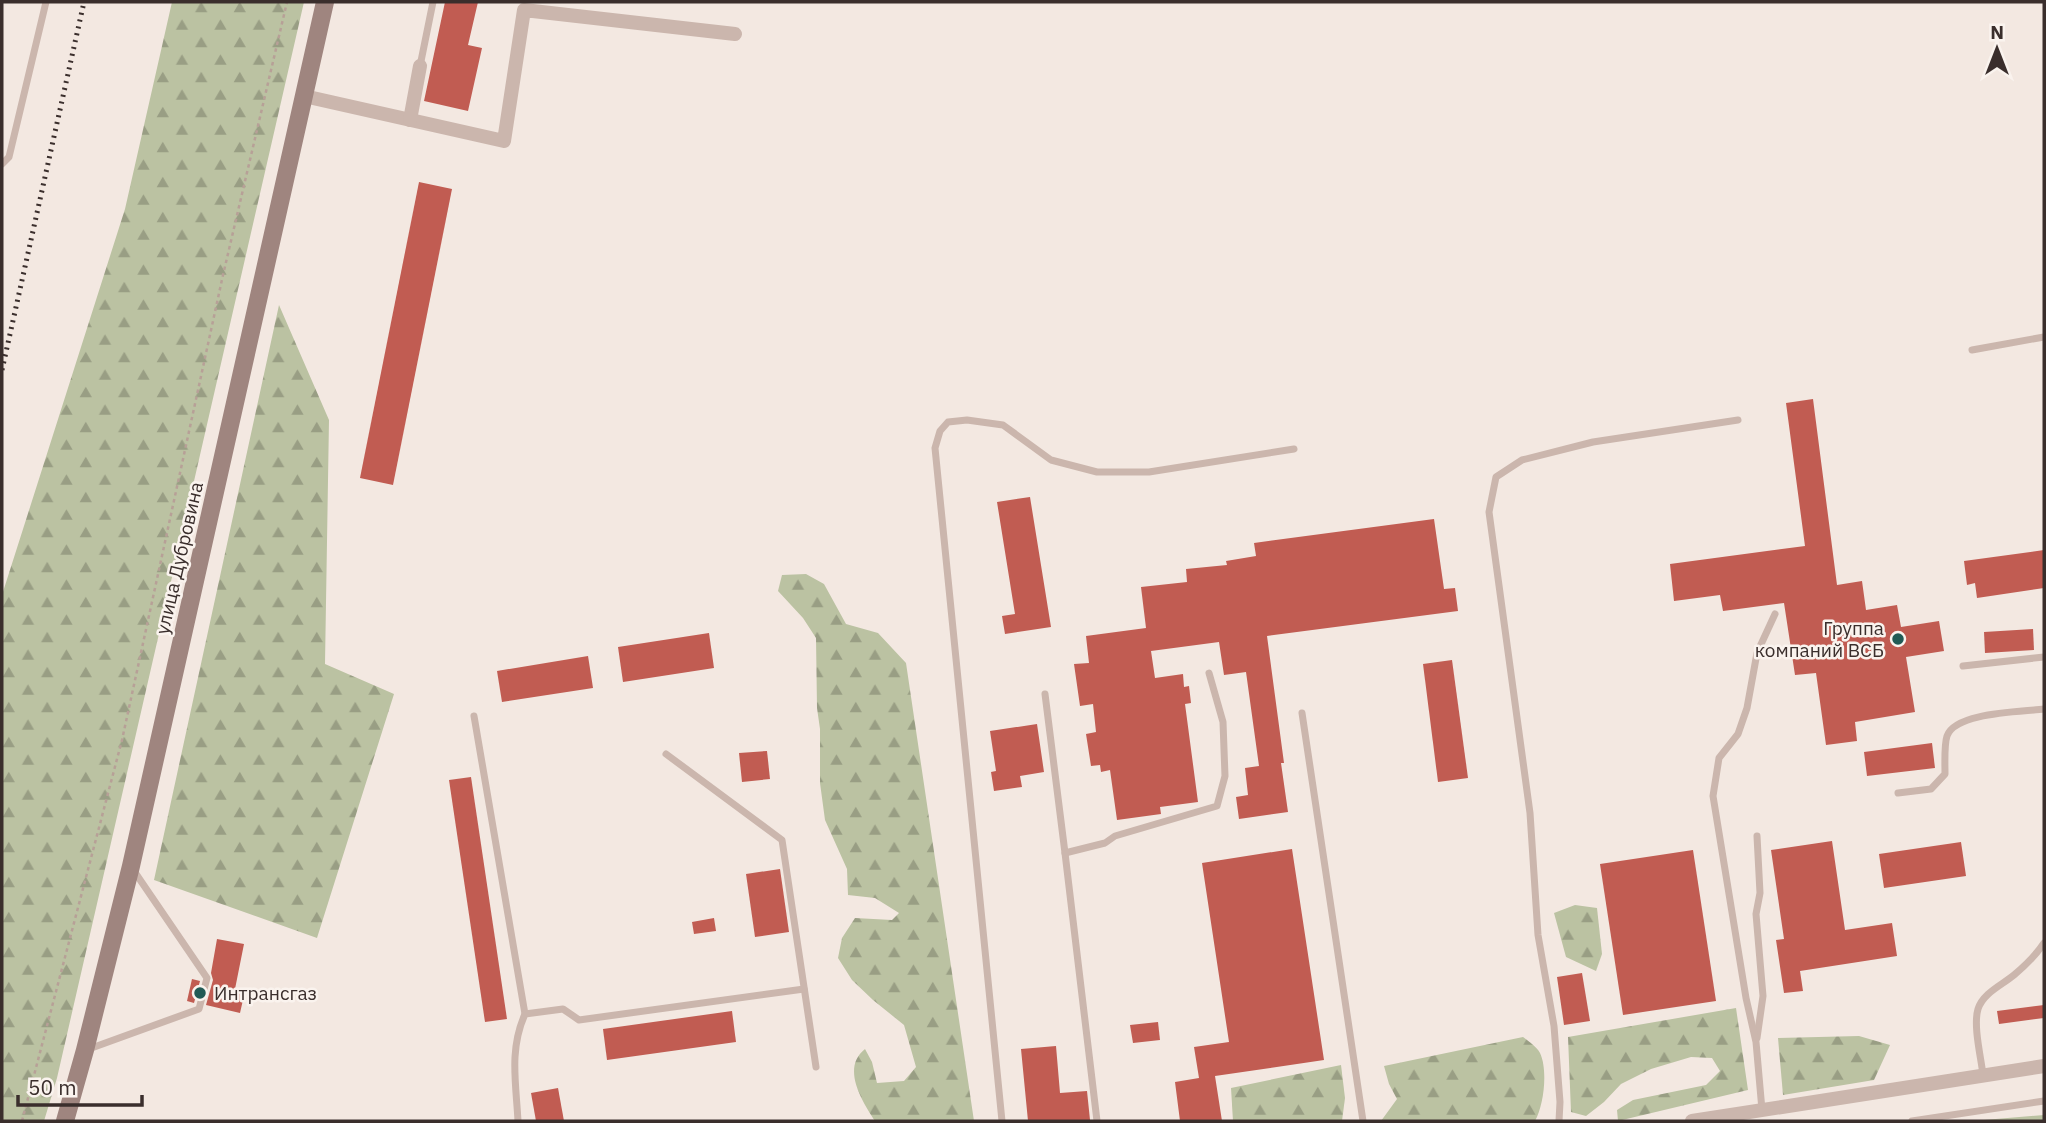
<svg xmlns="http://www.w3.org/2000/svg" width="2046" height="1123" viewBox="0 0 2046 1123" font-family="'IBM Plex Sans',sans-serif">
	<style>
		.forest { fill: url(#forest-firs) }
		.building { fill: #c15c52 }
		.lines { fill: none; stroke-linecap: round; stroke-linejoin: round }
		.path { stroke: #b7a097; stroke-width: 2.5; stroke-dasharray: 3.5 3.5; stroke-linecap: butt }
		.lane { stroke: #cbb6ad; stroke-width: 7 }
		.street { stroke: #cbb6ad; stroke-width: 14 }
		.secondary { stroke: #9f857f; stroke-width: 18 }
		.rail { stroke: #3a2e2c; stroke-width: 5; stroke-dasharray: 2 5; stroke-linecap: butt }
		.poi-dot { fill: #225a55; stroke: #faf3ee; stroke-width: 2.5 }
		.labels { text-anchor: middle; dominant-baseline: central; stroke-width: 5; stroke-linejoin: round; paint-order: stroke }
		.street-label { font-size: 19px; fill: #3a2e2c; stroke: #faf3ee }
		.poi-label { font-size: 19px; fill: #3a2e2c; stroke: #faf3ee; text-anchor: end }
	</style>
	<defs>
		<pattern id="forest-firs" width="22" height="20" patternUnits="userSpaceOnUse" patternTransform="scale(1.75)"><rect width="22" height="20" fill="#bbc2a2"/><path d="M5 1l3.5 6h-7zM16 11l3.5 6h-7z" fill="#999e84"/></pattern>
	</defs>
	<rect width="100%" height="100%" fill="#f3e8e1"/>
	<g class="forest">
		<polygon points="172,2 304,2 57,1078 44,1121 2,1121 2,595 125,209"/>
		<polygon points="279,305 329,420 325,664 394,694 317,938 154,880"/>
		<path d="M806 574 824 584 846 624 878 633 906 663 974 1121H875C862 1101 841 1068 865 1049L872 1062 877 1083 904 1081 916 1067 904 1025 873 1000 852 980 838 958 842 938 855 918 892 920 899 913 875 898 848 895 847 869 825 820 820 783V729L817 708 816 638 803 618 778 591 782 575Z"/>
		<polygon points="1575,905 1597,908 1602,954 1596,971 1566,957 1554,913"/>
		<polygon points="1736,1008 1748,1090 1618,1121 1617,1110 1633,1100 1706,1085 1720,1071 1712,1058 1691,1057 1651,1069 1621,1084 1604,1102 1586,1116 1571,1112 1568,1037"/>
		<polygon points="1859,1036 1890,1045 1874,1080 1783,1095 1778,1038"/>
		<path d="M1523 1037C1528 1041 1537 1047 1540 1053 1548 1070 1544 1105 1535 1121H1381L1397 1099 1389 1084 1384 1066Z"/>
		<polygon points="1341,1065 1345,1098 1342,1121 1233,1121 1231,1088"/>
		<polygon points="2044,1115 2044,1121 1972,1121"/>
	</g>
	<g class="building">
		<polygon points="445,2 478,2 468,45 482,48 468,111 424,101"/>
		<polygon points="419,182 452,189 393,485 360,478"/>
		<polygon points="1813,399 1837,585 1862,581 1866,610 1897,605 1901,627 1939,621 1944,651 1906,657 1915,712 1855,722 1857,741 1826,745 1816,673 1795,675 1784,603 1723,611 1720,595 1674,601 1670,564 1805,546 1786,403"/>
		<polygon points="1030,497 1051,627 1005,634 1002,616 1015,614 997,502"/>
		<polygon points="1434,519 1444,589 1455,588 1458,611 1267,636 1284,763 1281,763 1288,812 1239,819 1236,797 1248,795 1245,768 1259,766 1246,672 1224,675 1219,642 1151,651 1155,678 1183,674 1184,687 1189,686 1191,703 1185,704 1198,802 1160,807 1161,814 1117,820 1110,770 1101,772 1100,765 1091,766 1086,734 1096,732 1093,704 1080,706 1074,664 1089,663 1086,636 1146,628 1141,587 1187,582 1186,569 1227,565 1226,561 1256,556 1254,543"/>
		<polygon points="2044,550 2044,588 1977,598 1975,583 1967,585 1964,561"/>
		<polygon points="2033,629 2034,650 1985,653 1984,632"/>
		<polygon points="709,633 714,668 623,682 618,647"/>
		<polygon points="588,656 593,688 502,702 497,671"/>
		<polygon points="1452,660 1468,778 1438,782 1423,664"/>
		<polygon points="1037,724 1044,772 1020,776 1022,787 994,791 991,772 996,771 990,731"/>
		<polygon points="1932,743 1935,768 1867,776 1864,752"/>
		<polygon points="767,751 770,779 742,782 739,753"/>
		<polygon points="471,777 507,1019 485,1022 449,780"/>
		<polygon points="1832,841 1845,930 1892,923 1897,956 1800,971 1803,991 1784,993 1776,940 1784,939 1771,850"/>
		<polygon points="1961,842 1966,876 1884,888 1879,854"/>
		<polygon points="1292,849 1324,1060 1215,1076 1222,1121 1180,1121 1175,1082 1199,1078 1194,1047 1229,1042 1202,863"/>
		<polygon points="1693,850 1716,1001 1623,1015 1600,864"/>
		<polygon points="780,869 789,932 755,937 746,874"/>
		<polygon points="714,918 716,931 694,934 692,922"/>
		<polygon points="217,939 244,944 235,989 245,991 240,1013 206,1005 213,980 211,973"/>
		<polygon points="1582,973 1590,1021 1564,1025 1557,977"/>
		<polygon points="192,979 200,981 194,1003 187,1001"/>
		<polygon points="2044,1005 2044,1018 1999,1024 1997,1011"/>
		<polygon points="732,1011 736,1042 607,1060 603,1029"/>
		<polygon points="1158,1022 1160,1040 1133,1043 1130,1025"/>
		<polygon points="1056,1046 1060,1093 1087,1091 1090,1120 1028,1121 1021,1049"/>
		<polygon points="558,1088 564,1121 536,1121 531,1093"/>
	</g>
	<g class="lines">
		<polyline class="path" points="22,1121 122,740 223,275 287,2"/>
		<g class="lane">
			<polyline points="420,66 433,2"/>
			<polyline points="2,164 9,157 46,2"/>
			<polyline points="1972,350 2044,337"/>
			<polyline points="1963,666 2044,657"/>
			<polyline points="1045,694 1065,853"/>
			<polyline points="1302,713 1363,1121"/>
			<polyline points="474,716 525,1014"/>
			<polyline points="666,754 782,840 816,1067"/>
			<path d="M1898 793 1931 789 1945 774C1945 764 1944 745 1947 736 1955 712 2022 712 2044 709"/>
			<polyline points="1757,1038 1763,996 1756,914 1760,893 1757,836"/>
			<polyline points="86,1050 199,1009 207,978 132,868"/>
			<path d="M1983 1075C1981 1057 1973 1026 1978 1009 1983 993 2002 985 2014 975 2026 965 2036 955 2044 943"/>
			<polyline points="1762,1110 1756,1042 1746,998 1713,796 1719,758 1738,734 1747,708 1757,653 1775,614"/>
			<path d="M518 1121C516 1083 509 1050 525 1014L563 1009 579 1020 804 989"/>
			<polyline points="1002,1121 935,448 940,431 948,422 967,420 1003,425 1051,460 1097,472 1149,472 1294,449"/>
			<polyline points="1097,1121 1065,853 1105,843 1115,836 1217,806 1225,776 1223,722 1209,673"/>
			<polyline points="1559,1121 1560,1102 1554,1026 1538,935 1530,813 1489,512 1496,477 1522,460 1593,442 1738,420"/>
			<polyline points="1912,1121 2044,1101"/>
		</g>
		<g class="street">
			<polyline points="304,96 504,141 524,10 735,34"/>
			<polyline points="410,120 420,66"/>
			<polyline points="1692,1121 2044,1066"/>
		</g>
		<polyline class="secondary" points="65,1121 85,1050 131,866 325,2"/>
		<polyline class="rail" points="2,370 84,2"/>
	</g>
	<g class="poi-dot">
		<circle cx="1898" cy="639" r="7"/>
		<circle cx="200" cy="993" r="7"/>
	</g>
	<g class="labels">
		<g class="street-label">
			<text transform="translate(179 558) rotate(-77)">улица Дубровина</text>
		</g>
		<g class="poi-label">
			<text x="1884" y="628">Группа<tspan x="1884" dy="22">компаний ВСБ</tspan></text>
			<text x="214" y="993" text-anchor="start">Интрансгаз</text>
		</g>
	</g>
	<rect width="2046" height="1123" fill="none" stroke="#3a2e2c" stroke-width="7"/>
	<g transform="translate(1997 49)" stroke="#faf3ee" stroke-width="5" paint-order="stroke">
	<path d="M0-5L12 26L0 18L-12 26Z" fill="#3a2e2c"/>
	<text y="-10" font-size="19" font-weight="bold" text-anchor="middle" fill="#3a2e2c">N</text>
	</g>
	<path d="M18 1095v10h124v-10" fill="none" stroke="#3a2e2c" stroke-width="3.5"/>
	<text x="28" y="1095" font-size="21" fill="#3a2e2c" stroke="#faf3ee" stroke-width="5" paint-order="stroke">50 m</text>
</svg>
